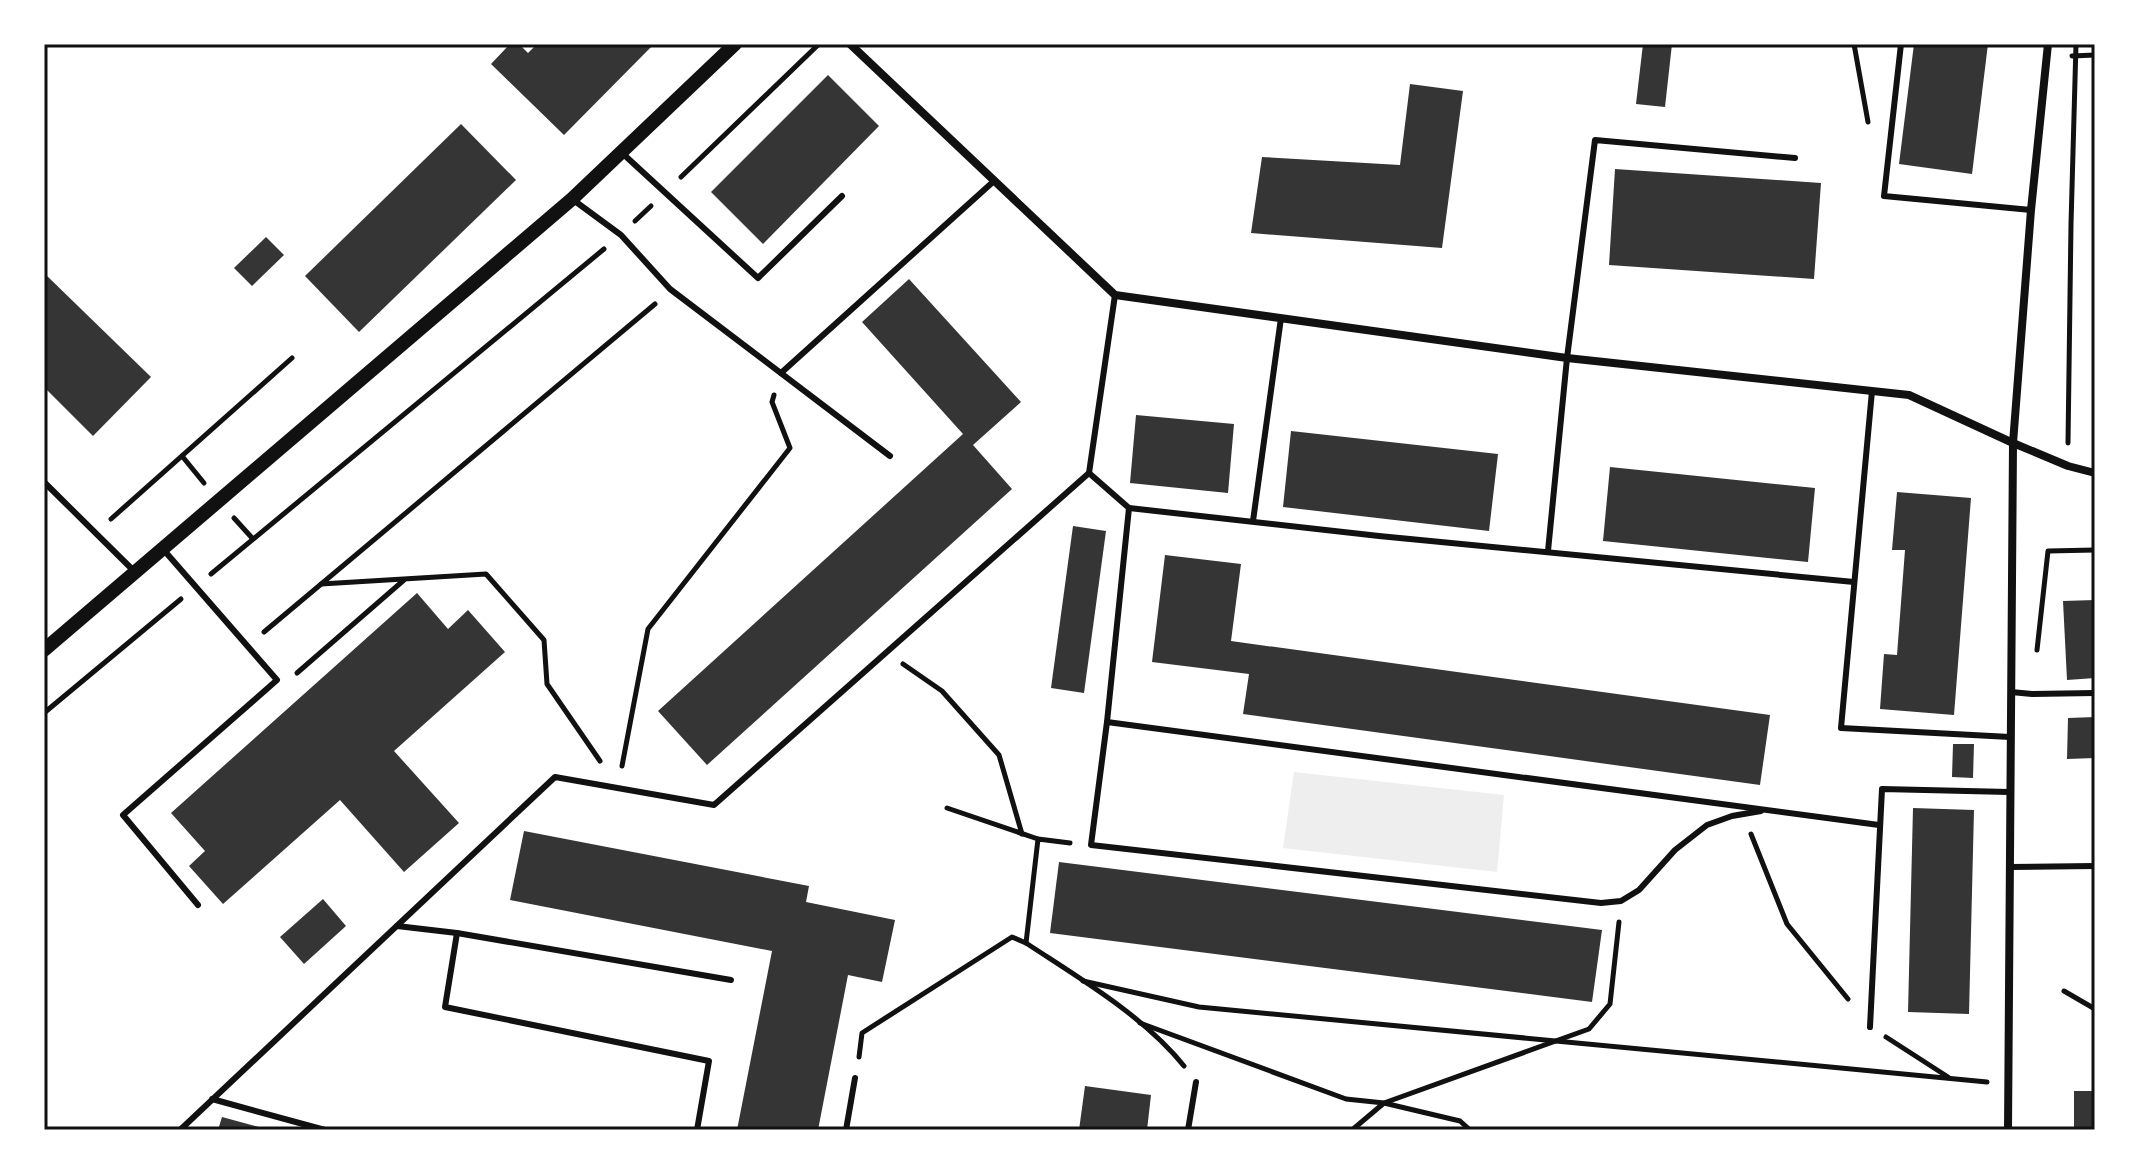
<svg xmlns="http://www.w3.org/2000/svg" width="2139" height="1174" viewBox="0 0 2139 1174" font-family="Roboto,sans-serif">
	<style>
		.green { fill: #eee }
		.building { fill: #353535 }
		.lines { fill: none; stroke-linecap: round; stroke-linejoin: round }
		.path { stroke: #111; stroke-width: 5 }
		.service { stroke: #111; stroke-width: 6 }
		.minor { stroke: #111; stroke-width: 8 }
		.tertiary { stroke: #111; stroke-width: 14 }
		.neatline { fill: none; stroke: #111; stroke-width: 3 }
	</style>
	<rect width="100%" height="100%" fill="#fff"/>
	<polygon class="green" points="1294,772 1504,795 1497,872 1283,848"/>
	<g class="building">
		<polygon points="510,44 519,44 528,53 537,44 654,44 564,135 491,64"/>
		<polygon points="1643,44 1672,44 1665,107 1636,104"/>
		<polygon points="1914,44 1988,44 1972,174 1899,164"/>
		<polygon points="828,75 879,126 763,244 711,192"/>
		<polygon points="1410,84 1463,91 1442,248 1251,233 1262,157 1400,165"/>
		<polygon points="461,124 516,180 359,332 305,276"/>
		<polygon points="1615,169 1821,183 1814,279 1609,265"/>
		<polygon points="266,237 284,255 252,286 234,268"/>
		<polygon points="44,273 151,377 93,436 44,387"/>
		<polygon points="909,279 1021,402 973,445 1012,489 707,765 658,711 963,434 862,322"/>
		<polygon points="1136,415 1234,424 1228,493 1130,483"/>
		<polygon points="1291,431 1498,454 1489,531 1283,507"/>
		<polygon points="1610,467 1815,488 1808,562 1603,541"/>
		<polygon points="1897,492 1971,498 1954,715 1880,709 1884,654 1897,655 1905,550 1892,550"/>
		<polygon points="1073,526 1106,531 1084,693 1051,688"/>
		<polygon points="1165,555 1241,564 1231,641 1770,715 1760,785 1243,714 1249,674 1152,662"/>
		<polygon points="417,593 448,629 468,610 505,652 394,751 459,823 404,872 340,800 223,904 189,866 205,851 171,813"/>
		<polygon points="2095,600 2095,678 2067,680 2063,601"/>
		<polygon points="2095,717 2095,758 2067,759 2068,718"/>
		<polygon points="1953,744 1974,744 1973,778 1952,777"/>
		<polygon points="1913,808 1974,810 1969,1014 1908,1012"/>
		<polygon points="524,831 809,886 806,902 895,920 882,982 848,975 818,1130 737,1130 772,951 510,900"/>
		<polygon points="1059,862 1602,930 1592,1002 1050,933"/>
		<polygon points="323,899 346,926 304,964 280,937"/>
		<polygon points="1085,1086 1151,1095 1147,1130 1079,1130"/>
		<rect x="2074" y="1091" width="21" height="39"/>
		<polygon points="222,1117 266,1129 266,1130 218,1130"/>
	</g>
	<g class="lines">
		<g class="path">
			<polyline points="1854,44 1868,122"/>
			<polyline points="2072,56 2095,55"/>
			<polyline points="681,177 819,44"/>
			<polyline points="635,221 651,206"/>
			<polyline points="2068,443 2071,224 2076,44"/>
			<polyline points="182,456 204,483"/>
			<polyline points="234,518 253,539"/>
			<polyline points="111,519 292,358"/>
			<polyline points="211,574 604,249"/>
			<polyline points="321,584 486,574 544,640 547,684 600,761"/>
			<polyline points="264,632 655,304"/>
			<polyline points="2037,650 2048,551 2095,550"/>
			<polyline points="903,664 942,691 999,755 1022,834"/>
			<polyline points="297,673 404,580"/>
			<polyline points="44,713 181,599"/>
			<polyline points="622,766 648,629 790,448 772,402 774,395"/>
			<polyline points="947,808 1038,839"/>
			<polyline points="1751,834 1787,924 1848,999"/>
			<polyline points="1026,943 1038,839 1070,843"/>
			<polyline points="1083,981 1199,1007 1987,1082"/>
			<polyline points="2064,991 2095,1009"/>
			<polyline points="1140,1023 1346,1099 1384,1103 1460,1121 1470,1130"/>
			<polyline points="1886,1037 1948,1077"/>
			<path d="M859 1057 862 1033 1012 937 1026 943C1079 978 1144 1016 1184 1066"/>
			<polyline points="1352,1130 1384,1103 1589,1029 1610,1004 1619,922"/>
		</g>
		<g class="service">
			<polyline points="1901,44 1884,196 2031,210"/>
			<polyline points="621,152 758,278 842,196"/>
			<polyline points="572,199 621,235 670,289 890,456"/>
			<polyline points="781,373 994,181"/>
			<polyline points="1872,391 1841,728 2010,737"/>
			<polyline points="1089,473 1129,508 1379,536 1854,582"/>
			<polyline points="44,482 135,572"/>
			<polyline points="1129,508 1107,722 1091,845 1601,903 1621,901 1639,890 1675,850 1707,825 1732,816 1761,811"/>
			<polyline points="1253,521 1281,318"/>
			<polyline points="162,548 277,680 123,815 198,905"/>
			<polyline points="1548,551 1567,358 1595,140 1795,158"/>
			<polyline points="2011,692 2032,694 2095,693"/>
			<polyline points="1107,722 1879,825"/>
			<polyline points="2010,867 2095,866"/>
			<polyline points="397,926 457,933 731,980"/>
			<polyline points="457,933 445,1007 709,1061 697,1130"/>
			<polyline points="1870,1027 1882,789 2009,792"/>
			<polyline points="212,1099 325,1130"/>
			<polyline points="180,1130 555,777 714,805 1089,473 1115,295"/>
			<polyline points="846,1130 855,1078"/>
			<polyline points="1188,1130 1196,1082"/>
		</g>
		<g class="minor">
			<polyline points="850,44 1115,295 1567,358 1909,395 2013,443 2068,466 2095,473"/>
			<polyline points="2008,1130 2013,443 2031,210 2048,44"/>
		</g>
		<polyline class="tertiary" points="44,650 572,199 735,44"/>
	</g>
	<rect width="2139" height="1174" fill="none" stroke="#ffffff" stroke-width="92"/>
	<rect x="46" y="46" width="2047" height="1082" class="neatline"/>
</svg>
